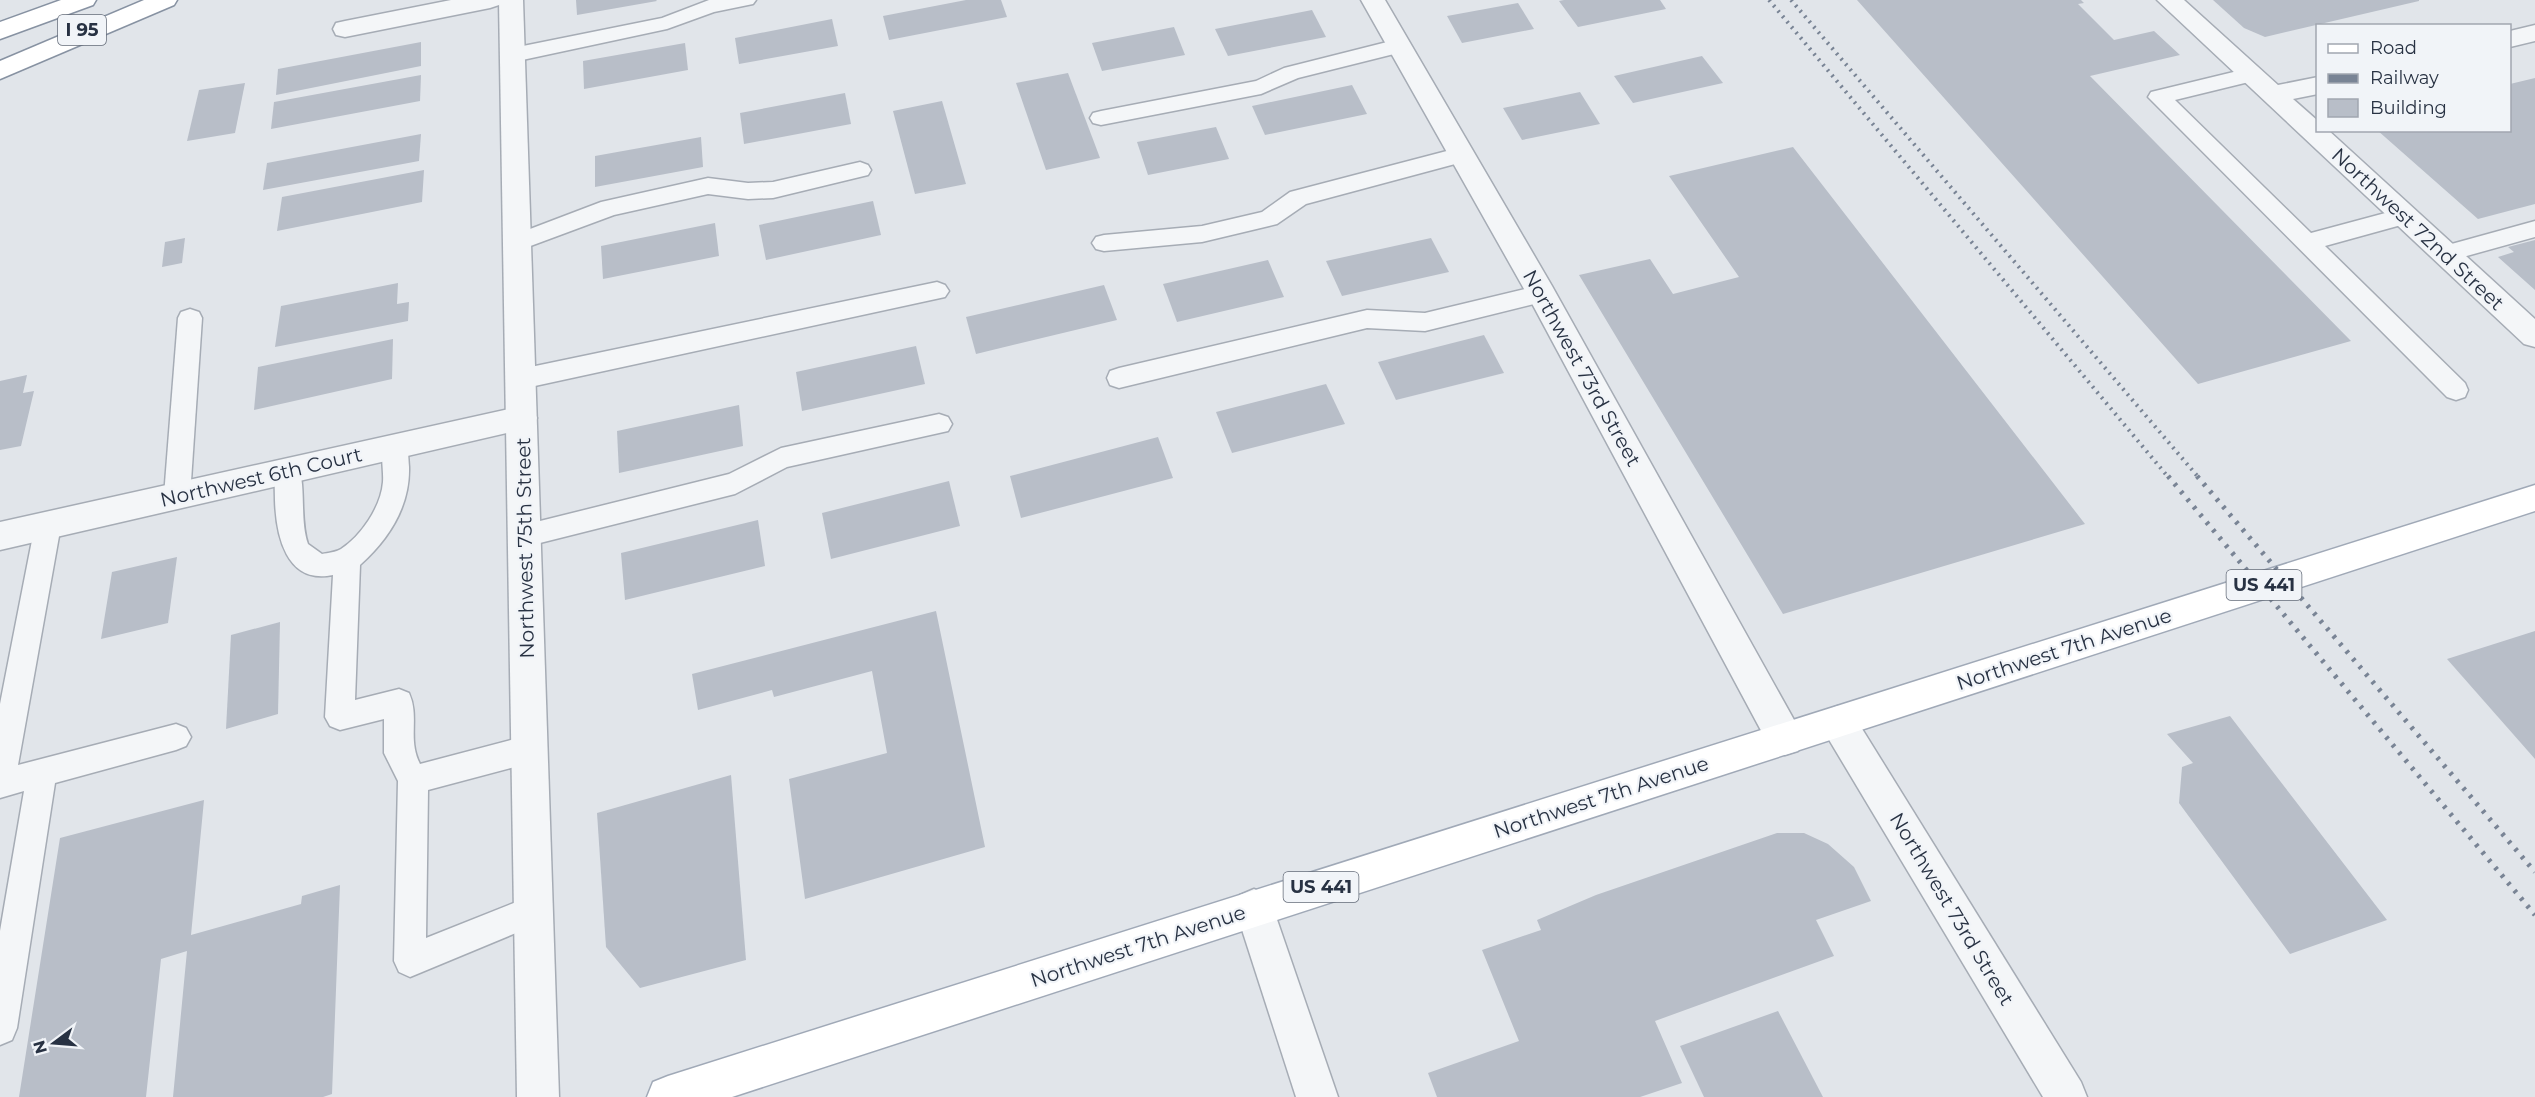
<svg xmlns="http://www.w3.org/2000/svg" width="2535" height="1097" viewBox="0 0 2535 1097" font-family="Montserrat,sans-serif">
	<style>
		.building { fill: #b8bec8 }
		.lines { fill: none; stroke-linecap: round; stroke-linejoin: round }
		.service-casing { stroke: #a6acb5; stroke-width: 3 }
		.minor-casing { stroke: #a6acb5; stroke-width: 3 }
		.tertiary-casing { stroke: #a6acb5; stroke-width: 3 }
		.primary-casing { stroke: #a0a9b7; stroke-width: 3 }
		.motorway-casing { stroke: #8792a2; stroke-width: 3 }
		.service { fill: #f4f6f8; fill-rule: evenodd }
		.minor { fill: #f4f6f8; fill-rule: evenodd }
		.tertiary { fill: #f4f6f8; fill-rule: evenodd }
		.primary { fill: #fff; fill-rule: evenodd }
		.motorway { fill: #fff; fill-rule: evenodd }
		.rail-far1 { stroke: #798495; stroke-width: 4; stroke-dasharray: 2 5; stroke-linecap: butt }
		.rail { stroke: #798495; stroke-width: 5; stroke-dasharray: 3 7; stroke-linecap: butt }
		.labels { text-anchor: middle; dominant-baseline: central; stroke-width: 4.5; stroke-linejoin: round; paint-order: stroke }
		.shield { fill: #f1f4f8; stroke: #646c79; stroke-width: 1.5 }
		.shield-label { font-size: 18px; font-weight: bold; fill: #283243 }
		.street-label { font-size: 20px; fill: #283243; stroke: #f1f4f8 }
	</style>
	<rect width="100%" height="100%" fill="#e1e5ea"/>
	<g class="building">
		<polygon points="576,0 656,0 657,1 577,15"/>
		<polygon points="966,0 1001,0 1007,17 889,40 883,16"/>
		<polygon points="1564,0 1660,0 1666,9 1578,27 1559,1"/>
		<polygon points="1857,0 2081,0 2084,3 2078,4 2114,40 2154,31 2180,55 2090,76 2351,341 2198,384"/>
		<polygon points="2213,0 2419,0 2419,1 2265,37 2244,28"/>
		<polygon points="1518,3 1534,29 1462,43 1447,16"/>
		<polygon points="1312,10 1326,37 1228,56 1215,29"/>
		<polygon points="832,19 838,46 739,64 735,38"/>
		<polygon points="1174,27 1185,55 1102,71 1092,43"/>
		<polygon points="421,42 421,66 276,95 278,69"/>
		<polygon points="685,43 688,70 584,89 583,61"/>
		<polygon points="1702,56 1723,83 1633,103 1614,76"/>
		<polygon points="1068,73 1100,158 1046,170 1016,83"/>
		<polygon points="421,75 420,101 271,129 274,102"/>
		<polygon points="2535,78 2535,204 2478,219 2377,130 2510,130 2510,84"/>
		<polygon points="245,83 235,133 187,141 199,90"/>
		<polygon points="1352,85 1367,114 1265,135 1252,106"/>
		<polygon points="1580,92 1600,124 1522,140 1503,108"/>
		<polygon points="845,93 851,124 744,144 740,113"/>
		<polygon points="942,101 966,184 915,194 893,111"/>
		<polygon points="1216,127 1229,159 1148,175 1137,142"/>
		<polygon points="421,134 419,161 263,190 267,163"/>
		<polygon points="701,137 703,167 595,187 595,156"/>
		<polygon points="1793,147 2085,524 1783,614 1579,275 1650,259 1673,294 1739,277 1669,176"/>
		<polygon points="424,170 422,202 277,231 282,197"/>
		<polygon points="873,201 881,235 766,260 759,225"/>
		<polygon points="715,223 719,256 603,279 601,246"/>
		<polygon points="185,238 182,263 162,267 165,242"/>
		<polygon points="1431,238 1449,272 1342,296 1326,261"/>
		<polygon points="2535,240 2535,290 2498,257 2514,252 2508,247"/>
		<polygon points="1268,260 1284,297 1177,322 1163,284"/>
		<polygon points="398,283 397,304 409,302 408,321 275,347 281,306"/>
		<polygon points="1104,285 1117,320 976,354 966,317"/>
		<polygon points="1484,335 1504,373 1396,400 1378,362"/>
		<polygon points="393,339 392,379 254,410 258,367"/>
		<polygon points="916,346 925,384 802,411 796,372"/>
		<polygon points="27,375 23,393 34,391 21,446 0,450 0,381"/>
		<polygon points="1326,384 1345,424 1232,453 1216,412"/>
		<polygon points="739,405 743,446 619,473 617,431"/>
		<polygon points="1158,437 1173,478 1021,518 1010,476"/>
		<polygon points="949,481 960,526 831,559 822,513"/>
		<polygon points="758,520 765,566 625,600 621,553"/>
		<polygon points="177,557 168,623 101,639 112,572"/>
		<polygon points="936,611 985,847 805,899 789,779 887,753 872,671 774,697 772,690 698,710 692,674"/>
		<polygon points="280,622 278,714 226,729 231,635"/>
		<polygon points="2535,631 2535,759 2447,659"/>
		<polygon points="2230,716 2387,920 2290,954 2179,803 2182,767 2193,763 2167,734"/>
		<polygon points="731,775 746,960 640,988 606,947 597,813"/>
		<polygon points="204,800 191,935 301,904 302,896 340,885 332,1094 323,1097 173,1097 187,951 161,959 146,1097 19,1097 60,838"/>
		<polygon points="1777,833 1804,833 1828,844 1854,867 1871,901 1816,920 1834,956 1655,1021 1682,1083 1640,1097 1437,1097 1428,1073 1519,1041 1482,950 1541,930 1537,920 1596,895"/>
		<polygon points="1778,1011 1823,1097 1704,1097 1680,1046"/>
	</g>
	<g class="lines">
		<defs>
			<g id="service">
				<polygon points="709,0 756,0 753,4 714,12 667,29 513,62 506,60 503,55 506,50 513,48 662,18"/>
				<polygon points="1399,39 1406,41 1409,46 1406,51 1298,78 1261,94 1101,125 1093,123 1090,118 1093,113 1101,111 1256,81 1284,68"/>
				<polygon points="2250,68 2257,70 2261,75 2257,80 2175,100 2311,233 2404,208 2412,210 2415,216 2412,222 2325,246 2465,383 2468,390 2465,397 2456,400 2447,397 2148,97 2151,92"/>
				<polygon points="1462,147 1470,150 1473,155 1470,160 1306,204 1277,224 1269,226 1202,242 1104,251 1096,249 1092,243 1096,237 1104,235 1202,226 1262,212 1290,192"/>
				<polygon points="860,162 868,165 871,170 868,175 773,198 748,199 708,194 614,215 517,251 509,249 505,243 509,237 601,202 708,178 748,183 773,182"/>
				<polygon points="2535,221 2535,237 2445,262 2437,260 2433,254 2437,248"/>
				<polygon points="937,282 945,285 949,291 945,297 521,389 512,386 509,379 512,372 521,369"/>
				<polygon points="1542,285 1550,288 1554,294 1550,300 1425,331 1367,328 1119,388 1110,385 1107,378 1110,371 1119,368 1367,310 1425,313"/>
				<polygon points="190,309 199,312 202,318 190,496 186,504 177,507 168,504 164,496 178,318 181,312"/>
				<polygon points="939,414 948,417 952,424 948,431 787,467 735,494 524,547 515,544 511,536 515,528 524,525 729,474 781,448"/>
				<path d="M395 437 404 440C409 449 408 457 409 467 410 506 389 539 360 565L355 700 399 689 409 693C420 717 407 739 420 764L530 735 540 739 545 749 540 759 530 763 428 790 426 938 534 895 545 899 550 910 545 921 410 977 399 972 394 961 398 781 384 753V719L340 730 330 726 325 717 333 575C286 585 276 535 275 500 275 487 273 475 279 464L288 460 297 464C307 483 299 519 308 544L322 554C328 553 336 552 341 549 361 536 381 507 383 482 384 468 379 453 386 440Z"/>
				<polygon points="48,514 57,517 61,525 18,765 176,724 186,728 191,737 186,746 176,750 55,783 17,1028 12,1040 0,1045 0,931 24,791 0,798 0,704 35,525 39,517"/>
			</g>
			<g id="minor">
				<polygon points="451,0 502,0 499,5 490,8 345,37 336,35 333,29 336,23 345,21"/>
				<polygon points="1361,0 1385,0 1552,286 1798,727 1803,739 1798,751 1785,755 1772,751 1528,296"/>
				<polygon points="2157,0 2184,0 2278,85 2318,77 2318,94 2293,99 2318,121 2318,130 2328,130 2535,319 2535,347 2524,344"/>
				<polygon points="2535,25 2535,41 2510,47 2510,31"/>
				<polygon points="522,406 533,409 537,418 533,427 0,550 0,522"/>
				<polygon points="1838,706 1851,711 2081,1082 2087,1097 2043,1097 1825,733 1820,722 1825,711"/>
				<polygon points="1254,889 1268,895 1273,908 1338,1097 1296,1097 1235,908 1240,895"/>
			</g>
			<polygon id="tertiary" points="499,0 523,0 559,1097 517,1097"/>
			<polygon id="primary" points="2535,485 2535,511 732,1097 647,1097 653,1082 668,1076"/>
			<g id="motorway">
				<polygon points="61,0 96,0 93,5 0,39 0,22"/>
				<polygon points="144,0 177,0 174,5 0,79 0,61"/>
			</g>
		</defs>
		<use href="#service" class="service-casing"/>
		<use href="#minor" class="minor-casing"/>
		<use href="#tertiary" class="tertiary-casing"/>
		<use href="#primary" class="primary-casing"/>
		<use href="#motorway" class="motorway-casing"/>
		<use href="#service" class="service"/>
		<use href="#minor" class="minor"/>
		<use href="#tertiary" class="tertiary"/>
		<use href="#primary" class="primary"/>
		<use href="#motorway" class="motorway"/>
		<g class="rail-far1">
			<polyline points="1769,0 2169,478"/>
			<polyline points="1791,0 2199,478"/>
		</g>
		<g class="rail">
			<polyline points="2168,476 2535,915"/>
			<polyline points="2197,476 2535,872"/>
		</g>
	</g>
	<g class="labels">
		<g class="shield">
			<rect x="58" y="15" width="48" height="30" rx="4.5"/>
			<rect x="2226.5" y="570" width="75" height="30" rx="4.5"/>
			<rect x="1283.5" y="872" width="75" height="30" rx="4.5"/>
		</g>
		<g class="shield-label">
			<text x="82" y="30">I 95</text>
			<text x="2264" y="585">US 441</text>
			<text x="1321" y="887">US 441</text>
		</g>
		<g class="street-label">
			<text transform="translate(2418 229) rotate(43)">Northwest 72nd Street</text>
			<text transform="translate(1582 368) rotate(61)">Northwest 73rd Street</text>
			<text transform="translate(261 477) rotate(-13)">Northwest 6th Court</text>
			<text transform="translate(525 548) rotate(-91)">Northwest 75th Street</text>
			<text transform="translate(2064 649) rotate(-18)">Northwest 7th Avenue</text>
			<text transform="translate(1601 797) rotate(-18)">Northwest 7th Avenue</text>
			<text transform="translate(1952 909) rotate(59)">Northwest 73rd Street</text>
			<text transform="translate(1138 946) rotate(-18)">Northwest 7th Avenue</text>
		</g>
	</g>
	<rect x="2316" y="24" width="195" height="108" fill="#f1f4f8" stroke="#a1a6b0" stroke-width="1.5"/>
	<rect x="2328" y="44" width="30" height="9" fill="#ffffff" stroke="#a1a6b0" stroke-width="1.5"/>
	<text x="2370" y="54" font-size="18" fill="#283243">Road</text>
	<rect x="2328" y="74" width="30" height="9" fill="#798495" stroke="#a1a6b0" stroke-width="1.5"/>
	<text x="2370" y="84" font-size="18" fill="#283243">Railway</text>
	<rect x="2328" y="99" width="30" height="18" fill="#b8bec8" stroke="#a1a6b0" stroke-width="1.5"/>
	<text x="2370" y="114" font-size="18" fill="#283243">Building</text>
	<g transform="translate(54 1043) rotate(254)" stroke="#f1f4f8" stroke-width="4.5" paint-order="stroke">
	<path d="M0-4.5L10 22L0 15L-10 22Z" fill="#283243"/>
	<text y="-9" font-size="16" font-weight="bold" text-anchor="middle" fill="#283243">N</text>
	</g>
</svg>
